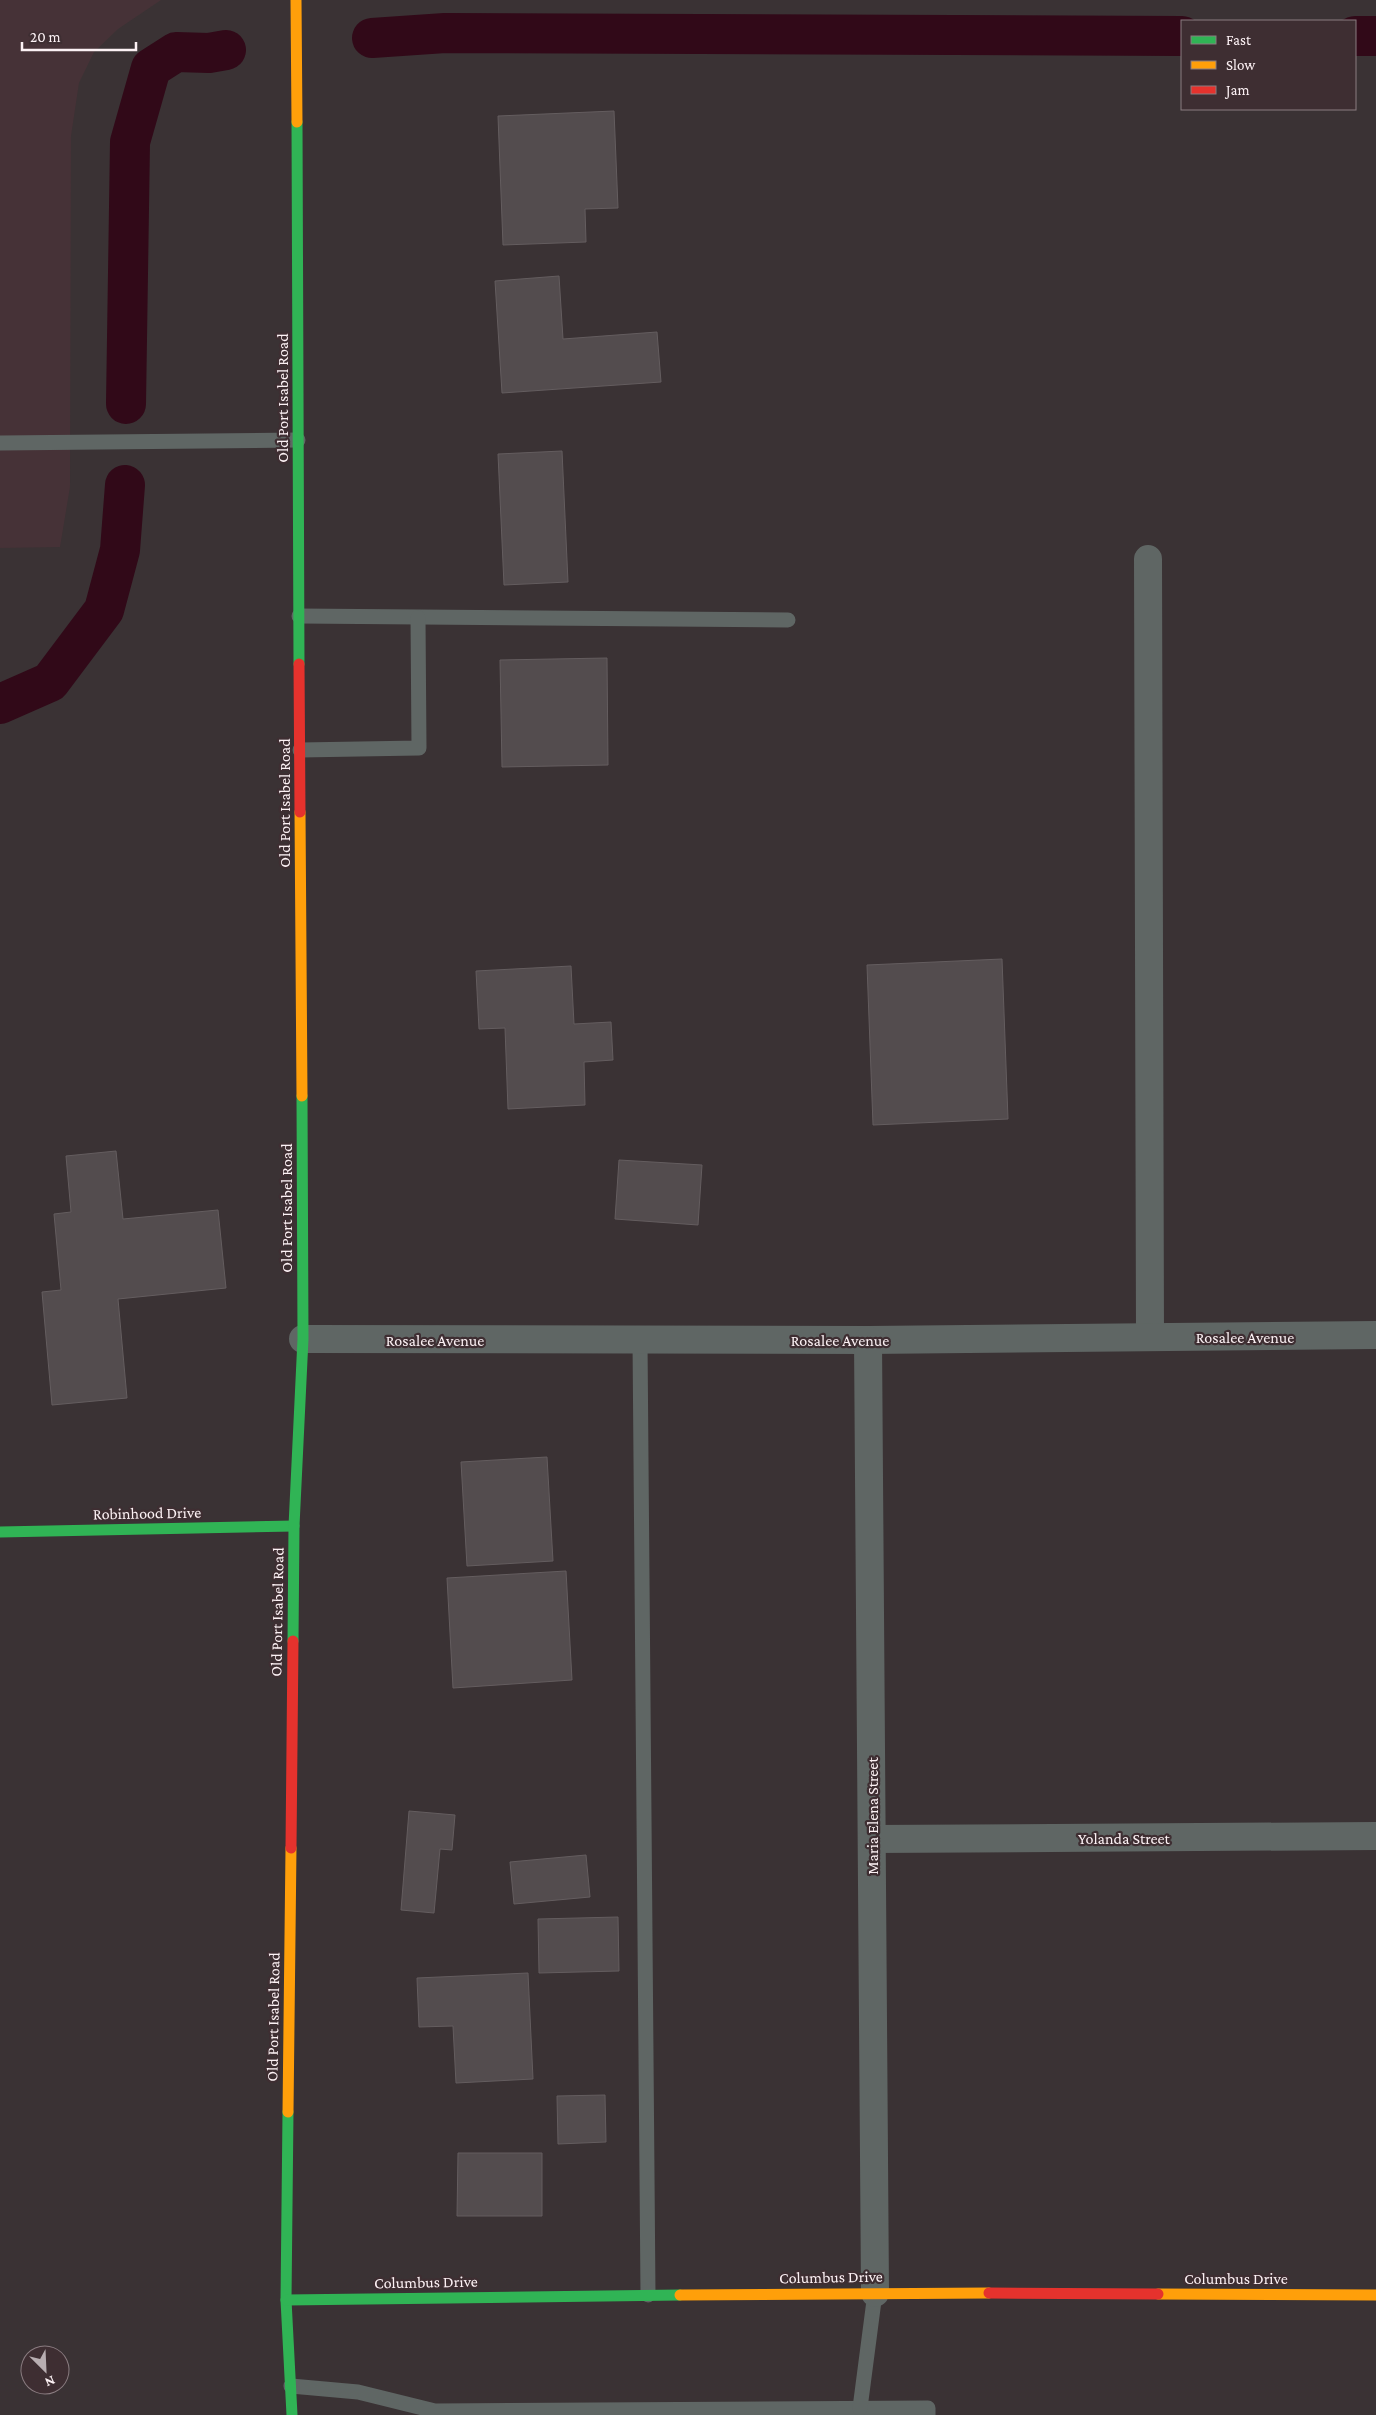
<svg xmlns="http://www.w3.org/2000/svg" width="1376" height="2415" viewBox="0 0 1376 2415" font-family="'Crimson Pro',serif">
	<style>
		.built { fill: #463237 }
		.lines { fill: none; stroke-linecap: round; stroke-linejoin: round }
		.canal { stroke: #310918; stroke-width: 40 }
		.building { fill: #534c4e; stroke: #645d5f }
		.lane { stroke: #5f6664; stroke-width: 15 }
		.street { stroke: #5f6664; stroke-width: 28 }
		.fast { stroke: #30b455; stroke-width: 11 }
		.slow { stroke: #ff9f0a; stroke-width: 11 }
		.jam { stroke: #e5322d; stroke-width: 11 }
		.labels { text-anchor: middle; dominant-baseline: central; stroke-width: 4.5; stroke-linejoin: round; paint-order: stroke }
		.street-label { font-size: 16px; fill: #fcf1f4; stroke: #3e2e32 }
	</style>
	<rect width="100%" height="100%" fill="#3a3234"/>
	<polygon class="built" points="0,0 161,0 118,29 94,52 79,83 71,136 70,487 60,547 0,548"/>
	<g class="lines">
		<g class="canal">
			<polyline points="1355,36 1376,36"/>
			<polyline points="372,38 445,33 1182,36"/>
			<polyline points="126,404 130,142 151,68 176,52 209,53 226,50"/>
			<polyline points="0,704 50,682 104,610 120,550 125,485"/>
		</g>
	</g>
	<g class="building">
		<polygon points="614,111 618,208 585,209 586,242 503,245 498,116"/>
		<polygon points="559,276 563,339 657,332 661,382 502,393 495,281"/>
		<polygon points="562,451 568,582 504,585 498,454"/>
		<polygon points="607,658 608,765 502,767 500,660"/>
		<polygon points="1002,959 1008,1119 873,1125 867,965"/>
		<polygon points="571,966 574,1024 611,1022 613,1060 584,1062 585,1105 508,1109 505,1028 479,1029 476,971"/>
		<polygon points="116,1151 123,1219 218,1210 226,1288 118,1299 127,1398 52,1405 42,1292 61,1290 54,1214 71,1212 66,1156"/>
		<polygon points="619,1160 702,1165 698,1225 615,1219"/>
		<polygon points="547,1457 553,1561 467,1566 461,1462"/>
		<polygon points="566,1571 572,1680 453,1688 447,1578"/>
		<polygon points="409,1811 455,1815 452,1850 440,1849 434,1913 401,1910"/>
		<polygon points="586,1855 590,1897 514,1904 510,1862"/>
		<polygon points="618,1917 619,1971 539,1973 538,1919"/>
		<polygon points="528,1973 533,2079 456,2083 453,2026 419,2027 417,1978"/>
		<polygon points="605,2095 606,2142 558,2144 557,2096"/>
		<polygon points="458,2153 542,2153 542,2216 457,2216"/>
	</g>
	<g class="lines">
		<g class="lane">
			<polyline points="0,443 298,440"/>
			<polyline points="299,616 788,620"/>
			<polyline points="300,750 419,748 418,618"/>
			<polyline points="640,1340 648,2295"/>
			<polyline points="291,2386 358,2392 435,2411 928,2408 928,2415"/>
			<polyline points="860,2408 875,2293"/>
		</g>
		<g class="street">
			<polyline points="1148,559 1150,1337"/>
			<polyline points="303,1339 868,1340 1376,1335"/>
			<polyline points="868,1340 875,2293"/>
			<polyline points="872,1839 1376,1836"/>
		</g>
		<g class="fast">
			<polyline points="297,122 299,664"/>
			<polyline points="0,1532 294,1526"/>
			<polyline points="293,1641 294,1526 303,1339 302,1096"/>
			<polyline points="288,2112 286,2300 292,2415"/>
			<polyline points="286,2300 680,2295"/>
		</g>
		<g class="slow">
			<polyline points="296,0 297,122"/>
			<polyline points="300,812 302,1096"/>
			<polyline points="288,2112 291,1848"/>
			<polyline points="1158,2294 1376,2295"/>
			<polyline points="680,2295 989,2293"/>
		</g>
		<g class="jam">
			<polyline points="299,664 300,812"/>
			<polyline points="291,1848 293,1641"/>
			<polyline points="989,2293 1158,2294"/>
		</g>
	</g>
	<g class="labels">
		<g class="street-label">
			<text transform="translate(282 398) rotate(-90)">Old Port Isabel Road</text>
			<text transform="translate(284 803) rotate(-90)">Old Port Isabel Road</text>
			<text transform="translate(286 1208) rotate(-90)">Old Port Isabel Road</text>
			<text x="1245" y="1337">Rosalee Avenue</text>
			<text x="435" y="1340">Rosalee Avenue</text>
			<text x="840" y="1340">Rosalee Avenue</text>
			<text transform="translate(147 1513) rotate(-1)">Robinhood Drive</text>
			<text transform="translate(277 1612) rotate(-89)">Old Port Isabel Road</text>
			<text transform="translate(872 1816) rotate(-90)">Maria Elena Street</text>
			<text x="1124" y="1838">Yolanda Street</text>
			<text transform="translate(273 2017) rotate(-89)">Old Port Isabel Road</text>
			<text transform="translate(831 2277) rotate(-1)">Columbus Drive</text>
			<text x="1236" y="2278">Columbus Drive</text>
			<text transform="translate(426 2282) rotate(-1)">Columbus Drive</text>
		</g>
	</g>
	<rect x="1181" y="20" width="175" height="90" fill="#3e2e32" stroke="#8a7c80"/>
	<rect x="1191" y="36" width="25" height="8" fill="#30b455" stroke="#8a7c80"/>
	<text x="1226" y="45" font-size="15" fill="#fcf1f4">Fast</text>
	<rect x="1191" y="61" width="25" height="8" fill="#ff9f0a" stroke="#8a7c80"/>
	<text x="1226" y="70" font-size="15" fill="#fcf1f4">Slow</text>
	<rect x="1191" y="86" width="25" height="8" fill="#e5322d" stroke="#8a7c80"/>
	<text x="1226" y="95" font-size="15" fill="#fcf1f4">Jam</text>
	<g transform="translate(45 2370) rotate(156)"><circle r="24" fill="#3e2e32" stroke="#8a7c80"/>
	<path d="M0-4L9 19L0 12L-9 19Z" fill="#b8aeb1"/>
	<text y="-8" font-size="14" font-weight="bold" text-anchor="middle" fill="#fcf1f4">N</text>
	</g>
	<path d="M22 42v8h114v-8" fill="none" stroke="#fcf1f4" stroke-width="2.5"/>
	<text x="30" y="42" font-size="15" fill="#fcf1f4" stroke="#3e2e32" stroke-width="4" paint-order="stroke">20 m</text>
</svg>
